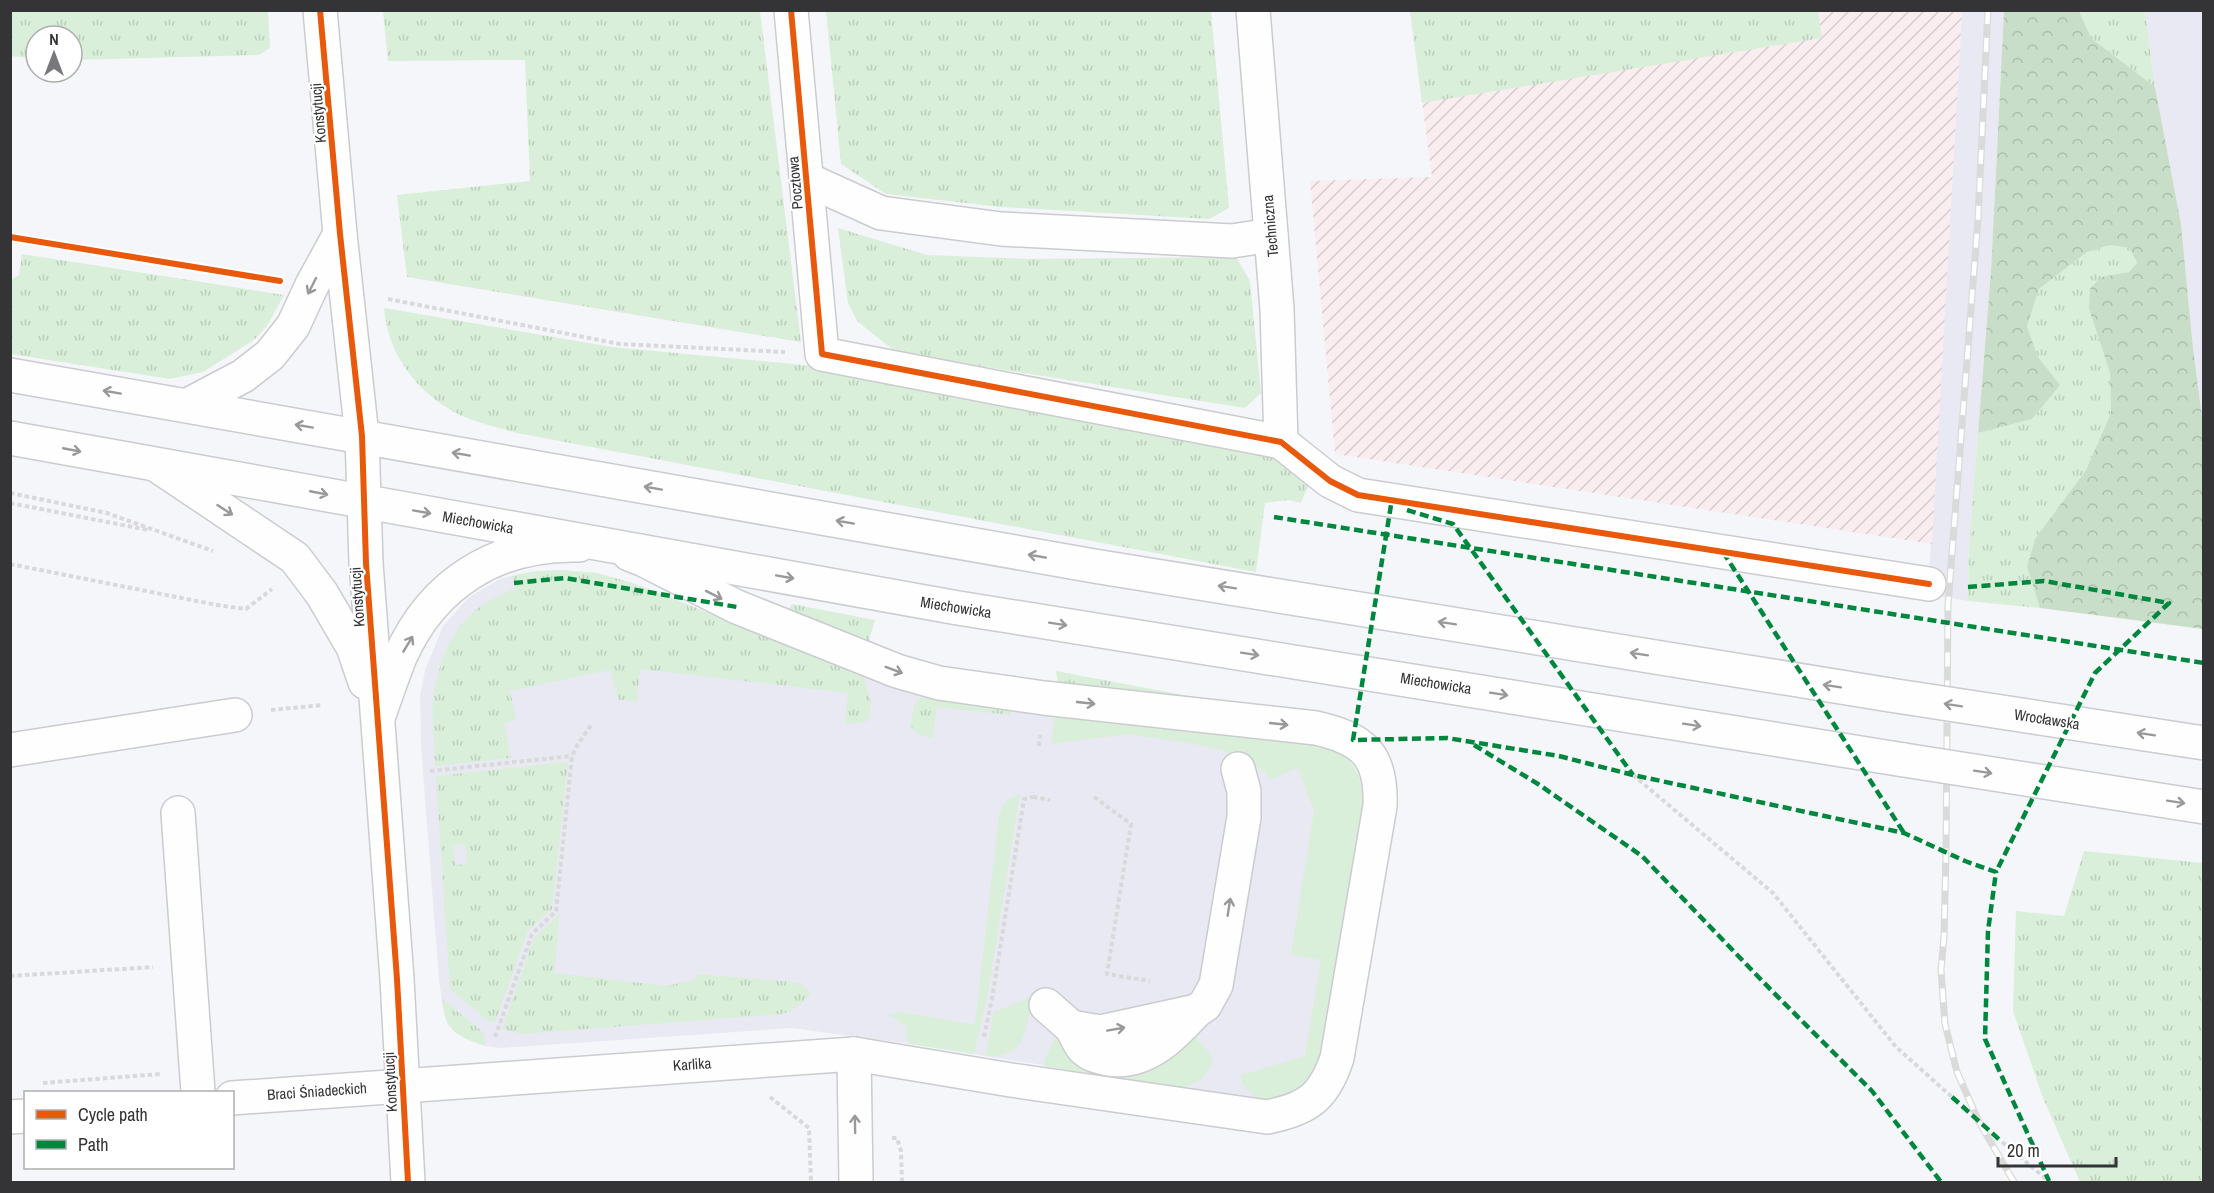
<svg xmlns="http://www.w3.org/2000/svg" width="2214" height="1193" viewBox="0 0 2214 1193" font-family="'Archivo Narrow',sans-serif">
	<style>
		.built { fill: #e8e9f2 }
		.industrial { fill: url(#industrial-furrows) }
		.grass { fill: url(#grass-tufts); fill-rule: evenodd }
		.forest { fill: url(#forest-crowns) }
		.garden { fill: #d9efd9 }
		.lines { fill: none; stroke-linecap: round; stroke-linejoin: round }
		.minor-casing { stroke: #cbcccf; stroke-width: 36 }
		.major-casing { stroke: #cbcccf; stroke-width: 36 }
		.path { stroke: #d9d9db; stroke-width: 4; stroke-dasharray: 4.5 3; stroke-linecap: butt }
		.minor { stroke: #fefefe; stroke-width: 33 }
		.major { stroke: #fefefe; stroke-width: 33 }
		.rail-casing { stroke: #dadadb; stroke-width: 7 }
		.rail { stroke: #fff; stroke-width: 4.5; stroke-dasharray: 14; stroke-linecap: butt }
		.major-bridge-casing { stroke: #cbcccf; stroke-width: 36; stroke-linecap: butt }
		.major-bridge { stroke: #fefefe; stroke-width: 33 }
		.quiet { stroke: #00873e; stroke-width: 4.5; stroke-dasharray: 9 4.5; stroke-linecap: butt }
		.cycleway-casing { stroke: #fff; stroke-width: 10 }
		.cycleway { stroke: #e8590c; stroke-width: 6 }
		.oneway { stroke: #99999a }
		.labels { text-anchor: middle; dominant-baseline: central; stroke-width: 4.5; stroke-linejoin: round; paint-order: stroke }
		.street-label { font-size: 15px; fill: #343436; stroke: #fff }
	</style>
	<defs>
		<pattern id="industrial-furrows" width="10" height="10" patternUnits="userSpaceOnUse" patternTransform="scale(1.5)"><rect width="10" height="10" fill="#f9edf0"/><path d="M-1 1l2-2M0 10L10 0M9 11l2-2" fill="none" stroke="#d6ccce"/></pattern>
		<pattern id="grass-tufts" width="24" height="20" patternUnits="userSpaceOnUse" patternTransform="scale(1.5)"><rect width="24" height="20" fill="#d9efd9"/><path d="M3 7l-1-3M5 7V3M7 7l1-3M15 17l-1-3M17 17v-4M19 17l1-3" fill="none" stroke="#bbcebb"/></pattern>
		<pattern id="forest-crowns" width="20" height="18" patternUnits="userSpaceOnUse" patternTransform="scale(1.5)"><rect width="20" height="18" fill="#c8dec8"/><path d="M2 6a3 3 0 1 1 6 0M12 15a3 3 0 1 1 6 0" fill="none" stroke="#acbfac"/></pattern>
	</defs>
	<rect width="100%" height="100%" fill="#f5f6fa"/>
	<g class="built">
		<polygon points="1962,11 2004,11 1991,271 1969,546 1968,601 1928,594"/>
		<polygon points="2145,11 2203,11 2203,425 2193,348 2181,224 2155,87"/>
		<polygon points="561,570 597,573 654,591 846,668 1011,709 1349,760 1360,778 1364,806 1320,1062 1262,1100 910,1044 792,1028 501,1048 485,1046 458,1034 448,1025 444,1014 439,980 421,746 420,696 425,671 443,626 468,598 500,579 523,573"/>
	</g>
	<polygon class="industrial" points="1410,11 1962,11 1932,544 1335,454 1310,181 1432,177"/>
	<g class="grass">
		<polygon points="11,10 268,11 270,48 259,55 72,60 72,36 36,36 36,59 11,56"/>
		<polygon points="383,11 760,11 801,342 407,277 397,195 530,181 525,60 388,61"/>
		<polygon points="826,11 1211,11 1229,208 1209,219 1001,207 886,194 841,164"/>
		<polygon points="1410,11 1818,11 1822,38 1422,103"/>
		<polygon points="2079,11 2145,11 2155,87 2091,38"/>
		<polygon points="838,228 927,255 1029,259 1236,257 1250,281 1261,393 1245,408 897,353 857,321 848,303"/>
		<polygon points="2110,245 2129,248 2137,264 2129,272 2102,277 2089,309 2110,373 2111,413 2086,470 2035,539 2027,567 2040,608 1968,601 1969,546 1978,433 2032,419 2059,385 2038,357 2027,326 2039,289 2087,252"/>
		<polygon points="22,254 284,295 267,326 254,340 203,372 170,379 11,354 11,280 19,275"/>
		<path d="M384 308 612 347 814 366 1268 450 1309 483 1301 503 1288 500 1265 503 1256 572 517 433C500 428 483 424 467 418 431 404 398 369 388 331 386 324 385 316 384 308Z"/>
		<path d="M561 570 597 573 633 583 863 674 871 701 869 719 863 723 845 724 848 693 640 669 637 701 619 700 610 670 510 691 516 720 504 723 511 758 435 766C434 743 432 719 433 696 434 685 438 675 441 664 454 623 477 604 516 588L512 576 536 571Z"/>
		<polygon points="792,604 875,620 868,644 791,612 789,609"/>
		<polygon points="1056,671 1194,697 1058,684"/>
		<path d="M920 698 1011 709 1010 715 937 707 933 738C922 737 916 733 910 725L914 705Z"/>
		<path d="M568 762 552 909 528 931 495 1022H490L450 989 436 776ZM465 844 467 864 455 865 453 845Z"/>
		<polygon points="2084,851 2203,863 2203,1182 2080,1182 2043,1098 2013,1011 2016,911 2064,916"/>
		<path d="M560 913 554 973 666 986 694 980 698 974 793 982 801 984 811 993C803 1003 795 1010 782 1014L521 1034 502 1029 534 938Z"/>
		<path d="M442 999 483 1032 485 1046C454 1035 447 1032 442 999Z"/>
	</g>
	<polygon class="forest" points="2004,11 2079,11 2091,38 2155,87 2181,224 2193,348 2203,425 2203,629 2040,608 2027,567 2035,539 2086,470 2111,413 2110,373 2089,309 2090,289 2101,277 2129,272 2137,263 2129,248 2110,245 2087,252 2039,289 2027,326 2038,357 2060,385 2032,419 1978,433 1991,271"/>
	<g class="garden">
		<path d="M1055 715 1313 742C1352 755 1360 765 1364 806L1320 1062 1306 1088 1275 1101 1255 1097 1242 1084 1241 1075 1305 1056 1321 960 1291 955 1314 811 1298 768 1270 780 1265 772 1250 762 1224 751 1194 744 1129 734 1051 744Z"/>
		<polygon points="1020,793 989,988 974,1054 910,1044 907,1041 906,1026 888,1015 902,1012 975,1025 999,815 1007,800"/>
		<path d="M1031 997C1026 1029 1027 1059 985 1056L994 1012Z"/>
		<path d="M1191 1030 1213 1058C1209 1077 1198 1084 1179 1088L1044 1066V1061L1058 1033Z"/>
	</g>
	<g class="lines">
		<defs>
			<g id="minor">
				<polyline points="320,10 340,234 362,436 366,563 397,979 408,1182"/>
				<polyline points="791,10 822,354 1281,442 1330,481 1358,495 1929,584"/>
				<polyline points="1253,10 1277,309 1281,442"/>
				<polyline points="806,179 881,213 1001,229 1232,241 1271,235"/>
				<polyline points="188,405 243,376 270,355 293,326 312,285 340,234"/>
				<polyline points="158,466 295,558 322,594 353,647 365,682"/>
				<path d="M378 718C385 698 392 677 400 657 433 582 498 543 579 545"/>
				<polyline points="10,750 235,715"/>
				<polyline points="178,813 198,1092"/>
				<polyline points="1046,1005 1071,1027 1100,1032 1196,1011 1205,1005 1216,985 1244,817 1244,791 1238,769"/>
				<path d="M1071 1027C1075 1033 1078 1042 1083 1048 1090 1055 1099 1057 1108 1059 1146 1065 1173 1036 1196 1011"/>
				<polyline points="854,1054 856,1182"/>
				<path d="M232 1098 854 1054 1011 1080 1267 1117C1308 1109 1324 1097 1337 1058L1380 806C1382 756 1364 739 1316 728L1044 698 939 683 897 671 737 607 644 560 629 554"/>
				<polyline points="10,1117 26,1116"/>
			</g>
			<g id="major">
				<polyline points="10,375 1094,566 1890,695"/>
				<polyline points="10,438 958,608 1904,760"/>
			</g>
		</defs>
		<use href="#minor" class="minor-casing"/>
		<use href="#major" class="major-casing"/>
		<g class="path">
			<polyline points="10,237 273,280"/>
			<polyline points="388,299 620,344 785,352"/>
			<polyline points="10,493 107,513 213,551"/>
			<polyline points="10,503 148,530"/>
			<polyline points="10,564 217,605 246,609 272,589"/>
			<polyline points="271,710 323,705"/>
			<polyline points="1039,746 1040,735"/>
			<polyline points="430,771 572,756"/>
			<polyline points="1633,775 1773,893 1896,1047 1952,1097"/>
			<polyline points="1033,797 1050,800"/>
			<polyline points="1094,797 1131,824 1107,974 1150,981"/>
			<polyline points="10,976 153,967"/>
			<polyline points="495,1037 532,934 556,911 572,756 578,744 592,724"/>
			<polyline points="984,1037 992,999 1024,799 1033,797 1033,792"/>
			<polyline points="43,1083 161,1074"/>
			<polyline points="770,1097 809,1128 811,1182"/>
			<polyline points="892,1138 897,1138 901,1151 902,1182"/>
			<polyline points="2002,1142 2050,1182"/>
		</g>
		<use href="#minor" class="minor"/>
		<use href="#major" class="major"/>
		<defs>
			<polyline id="rail" points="1988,10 1978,219 1948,605 1946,852 1944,937 1941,970 1945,1024 1957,1072 1979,1122 2014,1182"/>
		</defs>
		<use href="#rail" class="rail-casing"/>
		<use href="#rail" class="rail"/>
		<defs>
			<g id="major-bridge">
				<polyline points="1890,695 2204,743"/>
				<polyline points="1904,760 2204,807"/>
			</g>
		</defs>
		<use href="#major-bridge" class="major-bridge-casing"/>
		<use href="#major-bridge" class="major-bridge"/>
		<g class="quiet">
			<polyline points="1391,505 1353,740 1447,738 1559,756 1633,775 1904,833 1965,861 1996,872 1988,931 1985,1039 2049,1181"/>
			<polyline points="1407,510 1453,524 1633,775"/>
			<polyline points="1274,517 2204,663"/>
			<polyline points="1723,552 1904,833"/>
			<polyline points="514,583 565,578 737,607"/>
			<polyline points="1968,587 2044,581 2169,603 2095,673 1996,872"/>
			<polyline points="1474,745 1538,784 1642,856 1772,991 1872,1091 1941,1182"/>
			<polyline points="1952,1097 2002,1142"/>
		</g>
		<defs>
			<g id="cycleway">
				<polyline points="320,10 340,234 362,436 366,563 397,979 408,1182"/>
				<polyline points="791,10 822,354 1281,442 1330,481 1358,495 1929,584"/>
				<polyline points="10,237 280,281"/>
			</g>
		</defs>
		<use href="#cycleway" class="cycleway-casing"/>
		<use href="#cycleway" class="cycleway"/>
	</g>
	<defs><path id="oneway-shaft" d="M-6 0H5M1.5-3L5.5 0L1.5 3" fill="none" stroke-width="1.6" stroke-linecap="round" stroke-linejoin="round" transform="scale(1.5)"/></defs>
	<g class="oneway">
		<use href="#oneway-shaft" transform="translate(312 286) rotate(117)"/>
		<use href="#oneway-shaft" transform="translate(112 392) rotate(-170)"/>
		<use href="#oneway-shaft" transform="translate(304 426) rotate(-170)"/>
		<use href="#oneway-shaft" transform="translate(72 450) rotate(11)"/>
		<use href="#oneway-shaft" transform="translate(461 454) rotate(-170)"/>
		<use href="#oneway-shaft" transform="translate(653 488) rotate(-170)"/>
		<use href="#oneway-shaft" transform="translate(319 493) rotate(11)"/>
		<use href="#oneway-shaft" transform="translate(225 510) rotate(33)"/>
		<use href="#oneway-shaft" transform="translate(422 512) rotate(10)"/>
		<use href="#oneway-shaft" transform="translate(845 522) rotate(-170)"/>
		<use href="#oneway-shaft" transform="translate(1037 556) rotate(-170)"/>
		<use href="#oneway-shaft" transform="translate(785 577) rotate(10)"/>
		<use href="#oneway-shaft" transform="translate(1227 587) rotate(-171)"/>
		<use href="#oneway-shaft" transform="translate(714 595) rotate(27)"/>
		<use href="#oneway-shaft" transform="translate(1447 623) rotate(-171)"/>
		<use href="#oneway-shaft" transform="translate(1058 624) rotate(9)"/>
		<use href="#oneway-shaft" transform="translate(408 644) rotate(-59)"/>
		<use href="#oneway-shaft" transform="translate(1250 654) rotate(9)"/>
		<use href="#oneway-shaft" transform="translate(1639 654) rotate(-171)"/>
		<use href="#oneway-shaft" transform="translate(894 670) rotate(20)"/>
		<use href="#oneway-shaft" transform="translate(1832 686) rotate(-171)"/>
		<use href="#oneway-shaft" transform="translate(1499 694) rotate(9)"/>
		<use href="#oneway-shaft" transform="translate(1086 703) rotate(6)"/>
		<use href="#oneway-shaft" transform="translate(1953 705) rotate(-171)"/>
		<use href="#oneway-shaft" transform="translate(1279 724) rotate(6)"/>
		<use href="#oneway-shaft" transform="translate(1692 725) rotate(9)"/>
		<use href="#oneway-shaft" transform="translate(2146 734) rotate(-171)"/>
		<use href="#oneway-shaft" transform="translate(1983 772) rotate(9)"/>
		<use href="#oneway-shaft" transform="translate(2176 802) rotate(9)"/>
		<use href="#oneway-shaft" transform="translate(1229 907) rotate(-81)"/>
		<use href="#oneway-shaft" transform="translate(1116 1029) rotate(-10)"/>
		<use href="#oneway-shaft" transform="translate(855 1124) rotate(-91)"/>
	</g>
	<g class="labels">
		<g class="street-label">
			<text transform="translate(318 113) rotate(-95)">Konstytucji</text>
			<text transform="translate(795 183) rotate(-95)">Pocztowa</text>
			<text transform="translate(1270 226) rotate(-95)">Techniczna</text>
			<text transform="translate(478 522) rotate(10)">Miechowicka</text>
			<text transform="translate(357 597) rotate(-94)">Konstytucji</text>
			<text transform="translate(956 607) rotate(9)">Miechowicka</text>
			<text transform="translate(1436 683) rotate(9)">Miechowicka</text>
			<text transform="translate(2047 719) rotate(9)">Wrocławska</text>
			<text transform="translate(692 1064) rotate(-4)">Karlika</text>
			<text transform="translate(390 1082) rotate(-93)">Konstytucji</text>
			<text transform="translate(317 1091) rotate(-4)">Braci Śniadeckich</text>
		</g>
	</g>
	<rect width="2214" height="1193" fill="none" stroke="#343436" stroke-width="24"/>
	<rect x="24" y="1091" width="210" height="78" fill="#ffffff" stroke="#aeaeaf" stroke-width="1.5"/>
	<rect x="36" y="1110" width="30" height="9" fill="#e8590c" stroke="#aeaeaf" stroke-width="1.5"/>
	<text x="78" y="1121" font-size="18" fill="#343436">Cycle path</text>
	<rect x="36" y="1140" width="30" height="9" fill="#00873e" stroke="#aeaeaf" stroke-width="1.5"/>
	<text x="78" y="1151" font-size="18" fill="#343436">Path</text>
	<g transform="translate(54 54)"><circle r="28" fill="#ffffff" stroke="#aeaeaf" stroke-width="1.5"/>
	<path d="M0-4.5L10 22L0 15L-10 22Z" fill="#78787b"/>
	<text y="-9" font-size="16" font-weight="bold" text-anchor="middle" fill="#343436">N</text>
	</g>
	<path d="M1998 1157v9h118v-9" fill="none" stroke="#343436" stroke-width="3"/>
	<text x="2007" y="1157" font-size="18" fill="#343436" stroke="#ffffff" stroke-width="4.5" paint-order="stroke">20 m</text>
</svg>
